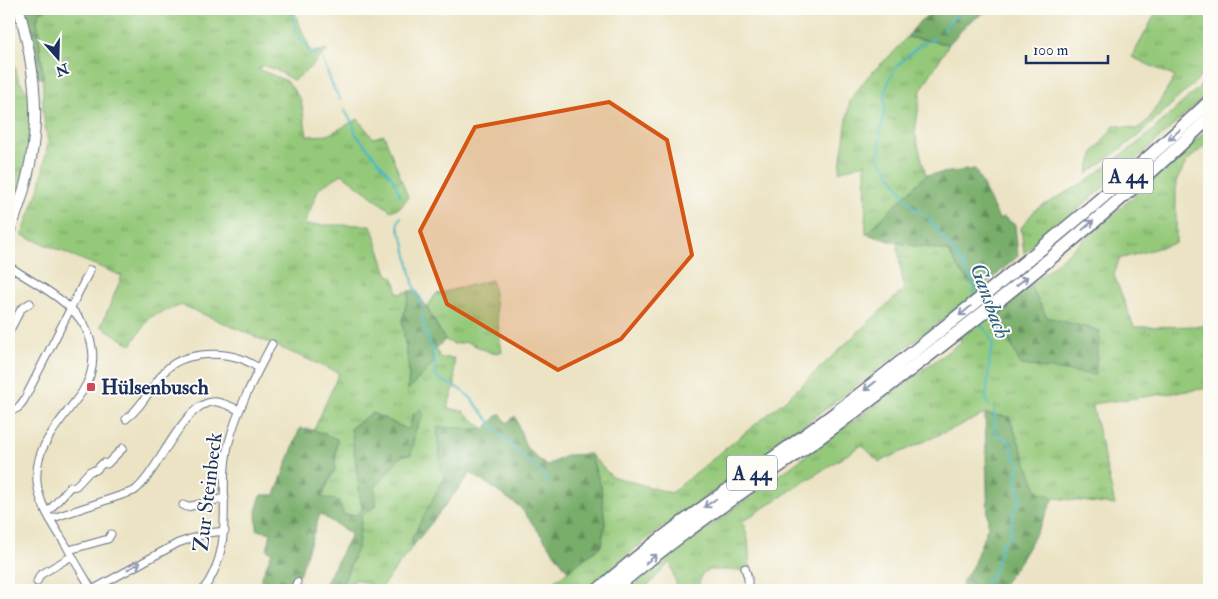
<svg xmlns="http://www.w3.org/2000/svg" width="1218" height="599" viewBox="0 0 1218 599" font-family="'IM FELL Double Pica',serif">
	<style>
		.grass { fill: url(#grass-tufts); stroke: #587c6c }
		.forest { fill: url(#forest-firs); stroke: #4a6e64 }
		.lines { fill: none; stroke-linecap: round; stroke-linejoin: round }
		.stream { stroke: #4bb9c4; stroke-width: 2 }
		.street-casing { stroke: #646e81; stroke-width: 9 }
		.secondary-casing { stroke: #646e81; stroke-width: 12 }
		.highway-casing { stroke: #646e81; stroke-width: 15 }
		.street { stroke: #fff; stroke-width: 7 }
		.secondary { stroke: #fff; stroke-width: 10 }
		.highway { stroke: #fff; stroke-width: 12 }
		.oneway { stroke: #8d97ae }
		.marked { fill: #d45514; fill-opacity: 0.2; stroke: #d45514; stroke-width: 4; stroke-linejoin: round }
		.poi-dot { fill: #d1495b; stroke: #fdfcf7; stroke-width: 2 }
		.labels { text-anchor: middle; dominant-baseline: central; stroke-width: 4; stroke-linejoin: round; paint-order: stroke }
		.shield { fill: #fdfcf7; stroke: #5f6c8c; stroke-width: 1 }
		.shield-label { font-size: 20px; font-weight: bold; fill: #1b2f5e }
		.poi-label { font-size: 21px; font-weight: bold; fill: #1b2f5e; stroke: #fdfcf7; text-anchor: start }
		.street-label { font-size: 21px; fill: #1b2f5e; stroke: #fdfcf7 }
		.water-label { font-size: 22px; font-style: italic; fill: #2c5f82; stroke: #fdfcf7 }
	</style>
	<defs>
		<pattern id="grass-tufts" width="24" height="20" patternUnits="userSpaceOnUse" patternTransform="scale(1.25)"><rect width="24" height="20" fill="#95c97a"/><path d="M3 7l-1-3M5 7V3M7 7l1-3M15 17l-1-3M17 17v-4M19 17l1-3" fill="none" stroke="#79a467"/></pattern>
		<pattern id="forest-firs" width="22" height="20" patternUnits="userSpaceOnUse" patternTransform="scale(1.25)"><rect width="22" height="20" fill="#78ad6a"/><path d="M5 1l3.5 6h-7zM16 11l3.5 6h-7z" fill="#628d5a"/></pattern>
	</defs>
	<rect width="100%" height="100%" fill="#fdfcf7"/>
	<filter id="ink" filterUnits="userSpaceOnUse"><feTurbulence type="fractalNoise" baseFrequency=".02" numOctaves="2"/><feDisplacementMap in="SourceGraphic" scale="10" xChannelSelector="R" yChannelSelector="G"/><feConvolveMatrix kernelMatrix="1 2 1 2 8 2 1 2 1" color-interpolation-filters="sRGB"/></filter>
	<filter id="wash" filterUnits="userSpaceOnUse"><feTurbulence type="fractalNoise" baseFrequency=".0096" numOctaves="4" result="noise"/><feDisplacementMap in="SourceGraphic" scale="20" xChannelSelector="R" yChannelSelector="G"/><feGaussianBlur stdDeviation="1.12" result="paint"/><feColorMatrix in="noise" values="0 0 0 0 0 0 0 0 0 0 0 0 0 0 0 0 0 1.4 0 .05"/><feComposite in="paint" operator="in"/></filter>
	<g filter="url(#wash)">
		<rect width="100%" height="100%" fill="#ebe3c3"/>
		<g class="grass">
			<path d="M47 9H293L311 52 328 50C319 58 301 78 293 80L276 70 262 65 260 70 287 81 301 100 307 136 328 135 358 119 373 138 384 135 408 197 401 207 391 211 342 174 319 188 304 225H371L387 274 394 278 398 294 410 291 402 320 409 370 408 389 434 363 431 353 436 348 440 358H454L455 385 447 408 463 411 484 429 441 470 445 478 412 538 413 546 380 589 355 579 350 590H340L358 546 362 515 376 506 375 488 402 455H411L415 431 424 414 420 410 413 415 409 430 372 413 351 428 362 510 356 515H344L321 497 335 469 337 439 314 430 339 373 182 305 150 317 131 345 101 326 122 276 22 235 40 185 48 143 43 112V70L37 20 38 13Z"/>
			<polygon points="1158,9 1209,9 1209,69 1138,136 1087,174 1094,152 1115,125 1137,129 1148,120 1175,77 1132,57"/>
			<polygon points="907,37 949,44 921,90 915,133 926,175 866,234 865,163 839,172 850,100 869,75 894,52"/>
			<polygon points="9,43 18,79 31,98 30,144 19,193 9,213"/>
			<polygon points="1209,78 1209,93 1120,174 1024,253 1021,228 1035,210 1085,182 1143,139"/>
			<polygon points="1209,128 1209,142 1187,161 1176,182 1176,243 1119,259 1114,275 1134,327 1209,326 1209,388 1092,404 1115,505 1054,498 1037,490 1009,417 985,414 879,462 862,445 743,521 748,540 751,579 740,570 710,570 702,573 699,584 694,590 678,590 670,562 644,590 628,590 679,549 961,342 960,337 946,317 744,471 650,536 588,590 543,590 601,546 605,524 601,486 590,454 611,476 671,493 788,398 904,289 897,243 948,251 962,274 992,305 1021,365 1100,331 1047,317 1030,286 1132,198"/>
			<polygon points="492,280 502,352 492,353 467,342 454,344 445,340 427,307 436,294"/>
		</g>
		<g class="forest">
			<polygon points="22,9 47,9 39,13 37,20 43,78 37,78"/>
			<polygon points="937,9 990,9 968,23 949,44 907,37 920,21"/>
			<polygon points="975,169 999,219 1004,217 1015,225 1018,256 978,291 962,274 948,251 897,243 866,234 926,175"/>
			<polygon points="1030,286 1047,317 1100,331 1095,375 1021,365 995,312"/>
			<polygon points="416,290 445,340 431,353 434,363 408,390 409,370 402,320 410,291"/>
			<polygon points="420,409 424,414 415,431 411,455 402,455 375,488 376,506 362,515 358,546 340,590 333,590 325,585 351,534 320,514 300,574 278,587 260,580 272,553 267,550 271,533 257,530 256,511 261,495 275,495 300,428 314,430 337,439 335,469 321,497 339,501 344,515 356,515 362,510 351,428 372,413 409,430 413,415"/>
			<polygon points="500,413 507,423 515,416 526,447 546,466 567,455 590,454 601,486 605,524 601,546 568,571 520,507 471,473 413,546 412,538 444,478 441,470 437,427 484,429"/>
			<path d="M985 414 1009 417 1037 490 1054 498C1038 531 1022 562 998 590H963L962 582 973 565 988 526Z"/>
		</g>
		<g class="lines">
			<g class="stream">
				<polyline points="290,9 299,37 306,45 310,55 319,54"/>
				<path d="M944 30C950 18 958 14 970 9"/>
				<polyline points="323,60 333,87 340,99"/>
				<polyline points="344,109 354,126 355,133 394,180 400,196"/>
				<polyline points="921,212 914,209 880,159 879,142 885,109 885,92 890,78 897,66 921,44 926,43 935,38"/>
				<path d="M926 216C935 223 938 233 945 241 959 259 972 274 975 297"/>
				<polyline points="401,217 398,221 398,227 404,242 414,287 422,306"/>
				<polyline points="422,315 425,331 434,352 436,376 440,380 458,388 470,397 499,433 526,460 543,473 548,483"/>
				<polyline points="978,322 989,334 993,346 990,355 986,399 989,405"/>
				<polyline points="983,586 995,570 1002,543 1010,537 1013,513 1021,498 1016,477 1020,463 1014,457 1010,442 996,433 994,410"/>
			</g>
		</g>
	</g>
	<g filter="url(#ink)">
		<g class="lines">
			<defs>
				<g id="street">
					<path d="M9 266C30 281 53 291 71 309 95 332 100 365 82 392 70 409 56 424 46 442 39 454 36 468 37 482 39 506 55 527 67 547 75 562 84 576 92 590"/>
					<polyline points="9,332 21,309 30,303"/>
					<polyline points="9,412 18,408 24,400 90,270"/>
					<path d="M126 419C142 407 152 386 165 371 181 353 217 351 239 358 246 360 253 365 259 368"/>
					<polyline points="183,505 187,507 225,498"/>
					<polyline points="47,513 70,487 76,486 90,471 96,470 103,463 107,464 123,448"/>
					<path d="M50 519 134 491C159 473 184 398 217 402 224 403 232 407 239 410"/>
					<polyline points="69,550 108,539 111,534"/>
					<polyline points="745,568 748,578 748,590"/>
					<polyline points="37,582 40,575 72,556"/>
					<polyline points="92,590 178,543 208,533 225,531"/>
					<path d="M203 590C238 544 216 492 229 442 238 407 256 375 272 344"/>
					<polyline points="294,590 297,582"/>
				</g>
				<path id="secondary" d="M9 233C42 151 42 93 19 9"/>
				<g id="highway">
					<path d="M598 590C671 525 756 473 834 414 882 378 929 339 976 302 1056 237 1135 172 1209 102"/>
					<path d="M613 590C684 528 765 478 841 422 968 327 1094 228 1209 118"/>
				</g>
			</defs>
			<use href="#street" class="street-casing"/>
			<use href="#secondary" class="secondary-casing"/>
			<use href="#highway" class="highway-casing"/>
			<use href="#street" class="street"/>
			<use href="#secondary" class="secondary"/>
			<use href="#highway" class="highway"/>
		</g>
		<defs><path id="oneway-shaft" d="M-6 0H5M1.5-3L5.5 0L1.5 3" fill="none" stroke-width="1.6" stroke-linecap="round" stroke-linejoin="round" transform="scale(1.25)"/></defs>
		<g class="oneway">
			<use href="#oneway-shaft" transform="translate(1174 135) rotate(138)"/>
			<use href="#oneway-shaft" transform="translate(1088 225) rotate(-41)"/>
			<use href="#oneway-shaft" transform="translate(1022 281) rotate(-39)"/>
			<use href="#oneway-shaft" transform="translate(965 311) rotate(141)"/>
			<use href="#oneway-shaft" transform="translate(870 386) rotate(142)"/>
			<use href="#oneway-shaft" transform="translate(710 503) rotate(145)"/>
			<use href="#oneway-shaft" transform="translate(651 559) rotate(-39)"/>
			<use href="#oneway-shaft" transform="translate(134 566) rotate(-28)"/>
		</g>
	</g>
	<path class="marked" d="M609 102 667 140 692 255 621 339 558 370 447 304 420 231 475 127Z"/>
	<rect class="poi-dot" x="86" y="382" width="10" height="10" rx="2.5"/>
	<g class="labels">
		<g class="shield">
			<rect x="1103" y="158.5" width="50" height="35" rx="4"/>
			<rect x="727" y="455.5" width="50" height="35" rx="4"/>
		</g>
		<g class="shield-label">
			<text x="1128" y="176">A 44</text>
			<text x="752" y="473">A 44</text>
		</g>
		<g class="poi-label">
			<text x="101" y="387">Hülsenbusch</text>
		</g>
		<g class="street-label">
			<text transform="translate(208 492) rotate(-83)">Zur Steinbeck</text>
		</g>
		<g class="water-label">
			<text transform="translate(990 301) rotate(70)">Gansbach</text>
		</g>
	</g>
	<rect width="1218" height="599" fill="none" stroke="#fdfcf7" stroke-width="30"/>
	<g transform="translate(58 58) rotate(160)" stroke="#fdfcf7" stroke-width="4" paint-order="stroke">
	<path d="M0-4L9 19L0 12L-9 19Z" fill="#1b2f5e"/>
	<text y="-8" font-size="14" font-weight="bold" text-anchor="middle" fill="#1b2f5e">N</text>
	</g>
	<path d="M1026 55v8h82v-8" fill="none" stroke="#1b2f5e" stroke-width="2.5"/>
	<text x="1033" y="55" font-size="15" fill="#1b2f5e" stroke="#fdfcf7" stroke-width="4" paint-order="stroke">100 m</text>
</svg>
